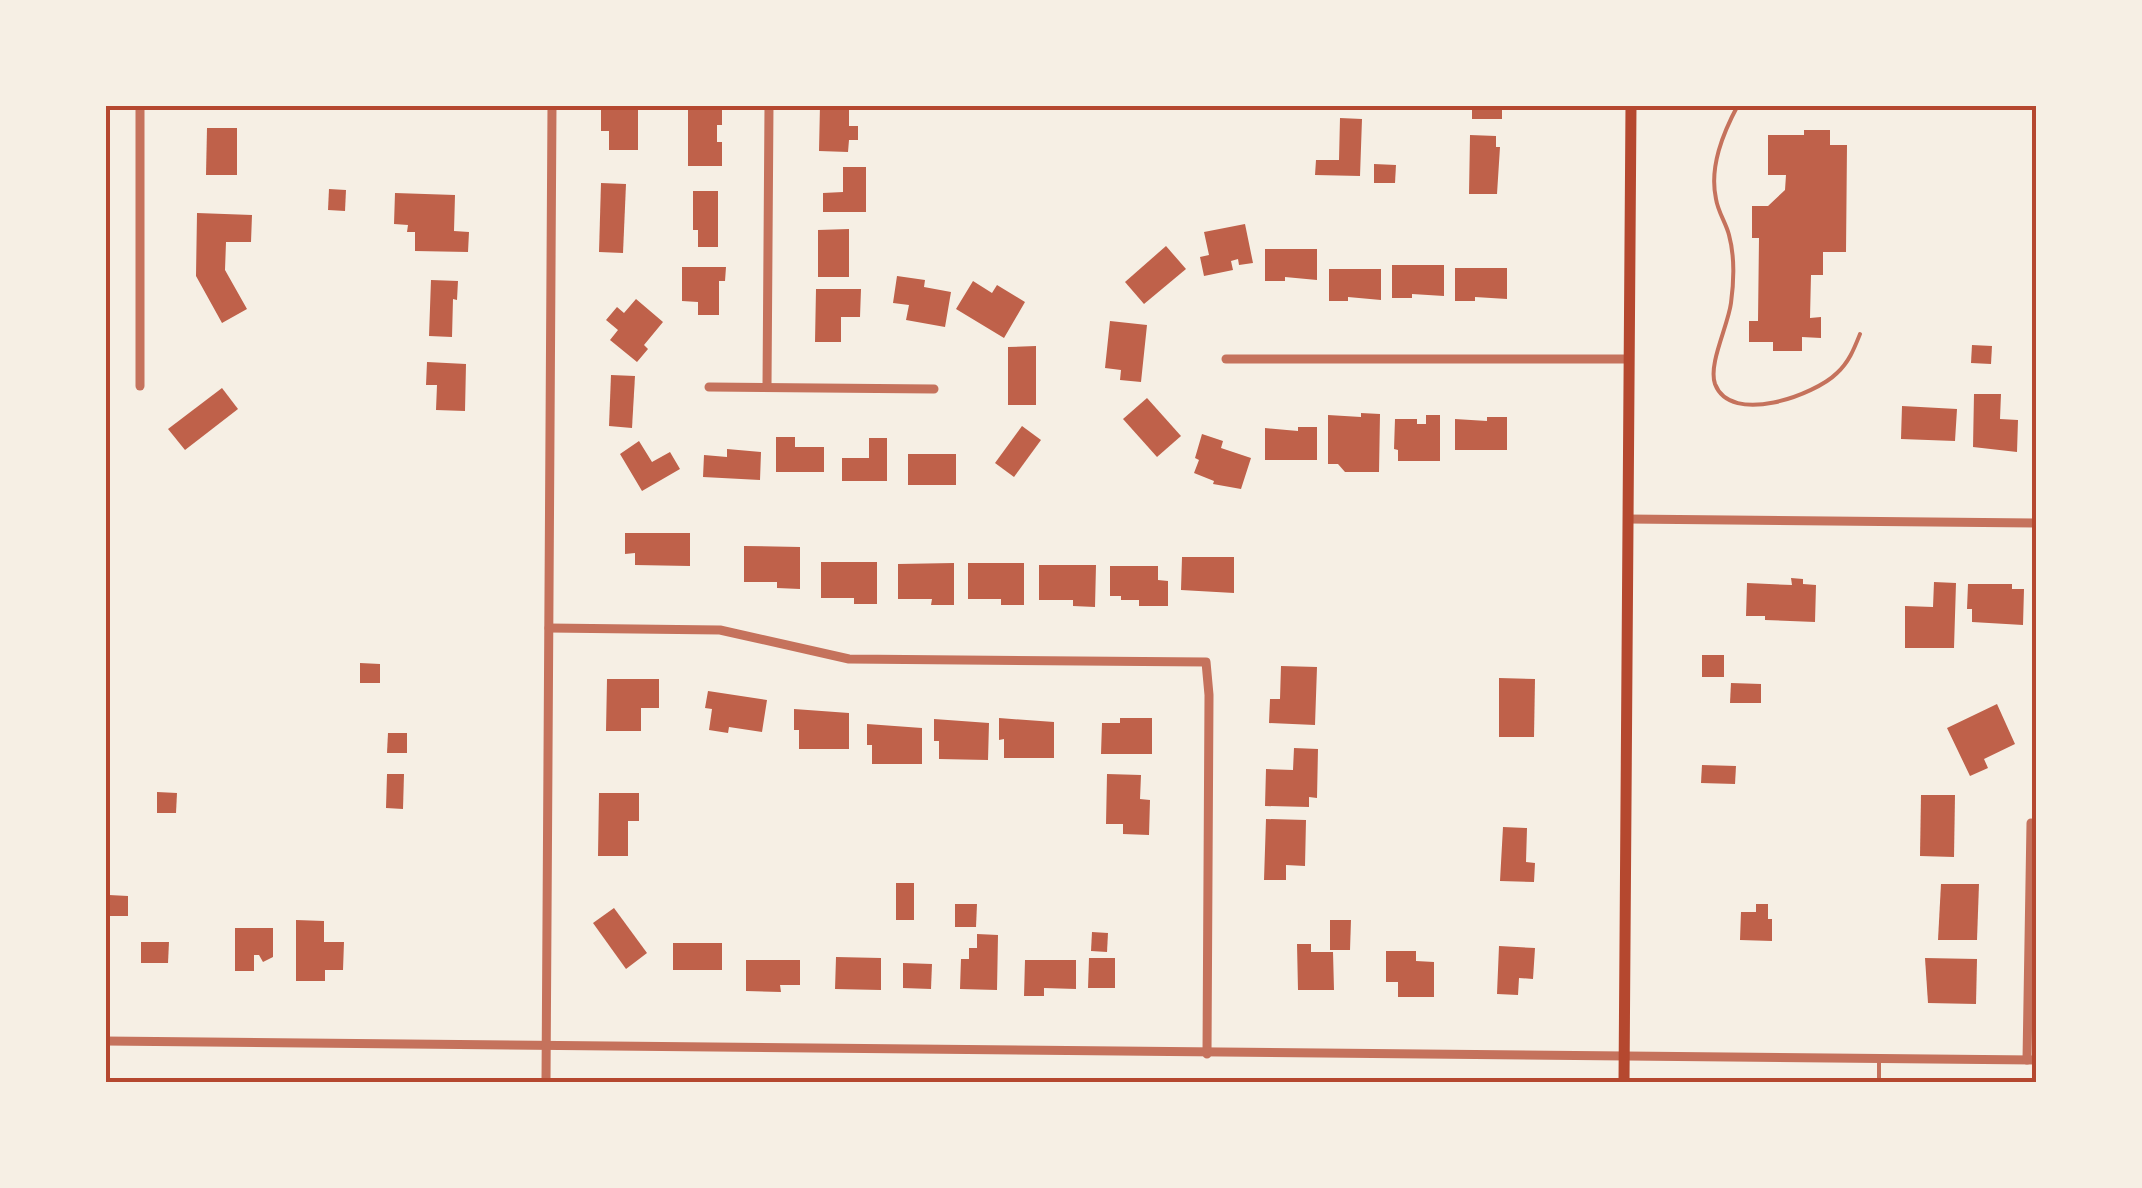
<svg xmlns="http://www.w3.org/2000/svg" width="2142" height="1188" viewBox="0 0 2142 1188" font-family="'Golos Text',sans-serif">
	<style>
		.building { fill: #bf614a }
		.lines { fill: none; stroke-linecap: round; stroke-linejoin: round }
		.service { stroke: #c5725c; stroke-width: 4 }
		.minor { stroke: #c5725c; stroke-width: 9 }
		.secondary { stroke: #b5482f; stroke-width: 11 }
		.neatline { fill: none; stroke: #b5482f; stroke-width: 4 }
	</style>
	<rect width="100%" height="100%" fill="#f6efe4"/>
	<g class="building">
		<polygon points="820,105 849,105 849,126 858,126 858,140 849,140 848,152 819,151"/>
		<rect x="1472" y="105" width="30" height="14"/>
		<polygon points="616,106 638,106 638,150 609,150 609,131 601,131 601,110 616,110"/>
		<polygon points="688,108 722,108 722,125 717,125 717,142 722,142 722,166 688,166"/>
		<polygon points="1340,118 1362,119 1360,176 1315,175 1316,160 1339,160"/>
		<polygon points="207,128 237,128 237,175 206,175"/>
		<polygon points="1804,130 1830,130 1830,145 1847,145 1846,252 1823,252 1823,275 1811,275 1810,318 1821,317 1821,338 1802,337 1802,351 1773,351 1773,342 1749,342 1749,321 1758,321 1759,238 1752,238 1752,206 1768,206 1785,190 1786,175 1768,175 1768,135 1804,135"/>
		<polygon points="1470,135 1496,136 1496,147 1500,147 1497,194 1469,194"/>
		<polygon points="1374,164 1396,165 1395,183 1374,183"/>
		<polygon points="843,167 866,167 866,212 823,212 823,193 843,192"/>
		<polygon points="601,183 626,184 623,253 599,252"/>
		<polygon points="329,189 346,190 345,211 328,210"/>
		<polygon points="693,191 718,191 718,247 698,247 698,230 693,230"/>
		<polygon points="395,193 455,195 454,231 469,232 468,252 415,251 415,232 407,232 408,225 394,224"/>
		<polygon points="197,213 252,215 251,242 226,242 225,270 247,309 222,323 196,276"/>
		<polygon points="1245,224 1253,263 1239,265 1238,259 1231,261 1233,270 1204,276 1200,257 1209,255 1204,232"/>
		<polygon points="849,229 849,277 818,277 818,230"/>
		<polygon points="1166,246 1186,269 1144,304 1125,282"/>
		<polygon points="1265,249 1317,249 1317,280 1285,277 1285,281 1265,281"/>
		<polygon points="1392,265 1444,265 1444,296 1412,294 1412,298 1392,298"/>
		<polygon points="682,267 726,267 725,281 719,281 719,315 698,315 698,302 682,301"/>
		<polygon points="1455,268 1507,268 1507,299 1475,297 1475,301 1455,301"/>
		<polygon points="1329,269 1381,269 1381,300 1348,297 1348,301 1329,301"/>
		<polygon points="897,276 925,280 924,287 951,292 945,327 906,320 909,305 893,303"/>
		<polygon points="431,280 458,281 457,300 453,299 452,337 429,336"/>
		<polygon points="973,281 992,293 997,285 1025,302 1004,338 956,309"/>
		<polygon points="816,289 861,289 860,317 841,317 841,342 815,342"/>
		<polygon points="636,299 663,322 644,345 648,349 637,362 610,340 618,330 606,320 617,307 624,313"/>
		<polygon points="1110,321 1147,325 1141,382 1120,380 1121,370 1105,368"/>
		<polygon points="1972,345 1992,346 1991,364 1971,363"/>
		<polygon points="1036,346 1036,405 1008,405 1008,347"/>
		<polygon points="427,362 466,364 465,411 436,410 437,385 426,385"/>
		<polygon points="611,375 635,376 632,428 609,426"/>
		<polygon points="222,388 238,409 185,450 168,429"/>
		<polygon points="1974,394 2001,394 2000,419 2018,420 2017,452 1973,447"/>
		<polygon points="1147,398 1181,436 1157,457 1123,419"/>
		<polygon points="1902,406 1957,409 1955,441 1901,439"/>
		<polygon points="1361,413 1380,414 1379,472 1345,472 1338,464 1328,464 1328,415 1361,417"/>
		<polygon points="1426,415 1440,415 1440,461 1398,461 1398,450 1394,449 1395,419 1417,419 1417,424 1426,424"/>
		<polygon points="1487,417 1507,417 1507,450 1455,450 1455,419 1487,421"/>
		<polygon points="1022,426 1041,440 1014,477 995,463"/>
		<polygon points="1298,427 1317,427 1317,460 1265,460 1265,428 1298,431"/>
		<polygon points="1202,434 1223,441 1221,448 1251,458 1241,489 1213,484 1214,481 1194,473 1199,460 1195,458"/>
		<polygon points="776,437 795,437 795,447 824,447 824,472 776,472"/>
		<polygon points="869,438 887,438 887,481 842,481 842,458 869,458"/>
		<polygon points="639,441 652,462 670,452 680,469 642,491 620,454"/>
		<polygon points="727,449 761,452 760,480 703,477 704,455 727,457"/>
		<rect x="908" y="454" width="48" height="31"/>
		<polygon points="625,533 690,533 690,566 635,565 635,553 625,554"/>
		<polygon points="744,546 800,547 800,589 777,588 777,582 744,582"/>
		<polygon points="1182,557 1234,557 1234,593 1181,590"/>
		<polygon points="821,562 877,562 877,604 854,604 854,598 821,598"/>
		<polygon points="954,563 954,605 931,605 932,599 898,599 898,564"/>
		<polygon points="968,563 1024,563 1024,605 1001,605 1001,599 968,599"/>
		<polygon points="1039,565 1096,565 1095,607 1073,606 1073,600 1039,600"/>
		<polygon points="1110,566 1158,566 1158,580 1168,581 1168,606 1139,606 1139,600 1121,600 1121,596 1110,596"/>
		<polygon points="1791,578 1803,579 1803,584 1816,585 1815,622 1765,620 1765,616 1746,616 1747,583 1792,585"/>
		<polygon points="1934,582 1956,583 1954,648 1905,648 1905,606 1933,607"/>
		<polygon points="1968,584 2012,584 2012,589 2024,589 2023,625 1972,622 1972,609 1967,609"/>
		<rect x="1702" y="655" width="22" height="22"/>
		<polygon points="360,663 380,664 380,683 360,683"/>
		<polygon points="1281,666 1317,667 1315,725 1269,723 1270,699 1280,699"/>
		<polygon points="1499,678 1535,679 1534,737 1499,737"/>
		<polygon points="607,679 659,679 659,708 641,708 641,731 606,731"/>
		<polygon points="1731,683 1761,684 1761,703 1730,703"/>
		<polygon points="708,691 767,700 762,732 729,727 728,733 709,730 712,709 705,708"/>
		<polygon points="1997,704 2015,744 1984,759 1988,768 1970,776 1947,728"/>
		<polygon points="794,709 849,713 849,749 799,749 799,730 794,730"/>
		<polygon points="999,718 1054,722 1054,758 1004,758 1004,739 999,740"/>
		<polygon points="1120,718 1152,718 1152,754 1101,754 1102,723 1120,723"/>
		<polygon points="934,719 989,723 988,760 939,759 939,741 934,741"/>
		<polygon points="867,724 922,728 922,764 872,764 872,745 867,745"/>
		<polygon points="388,733 407,733 407,753 387,753"/>
		<polygon points="1294,748 1318,749 1317,798 1309,797 1309,807 1265,806 1266,769 1293,770"/>
		<polygon points="1702,765 1736,766 1735,784 1701,783"/>
		<polygon points="387,774 404,774 403,809 386,808"/>
		<polygon points="1107,774 1141,775 1140,799 1150,800 1149,835 1123,834 1123,824 1106,824"/>
		<polygon points="157,792 177,793 176,813 157,813"/>
		<polygon points="599,793 639,793 639,821 628,821 628,856 598,856"/>
		<polygon points="1921,795 1955,795 1954,857 1920,856"/>
		<polygon points="1266,819 1306,820 1305,866 1286,865 1286,880 1264,880"/>
		<polygon points="1503,827 1527,828 1526,862 1535,863 1534,882 1500,881"/>
		<rect x="896" y="883" width="18" height="37"/>
		<polygon points="1941,884 1979,884 1977,940 1938,940"/>
		<polygon points="109,895 128,896 128,916 108,916"/>
		<polygon points="955,904 977,904 976,927 955,927"/>
		<polygon points="1756,904 1768,904 1768,919 1772,919 1772,941 1740,940 1741,912 1756,912"/>
		<polygon points="614,908 647,953 626,969 593,923"/>
		<polygon points="296,920 324,921 324,942 344,942 343,970 325,970 325,981 296,981"/>
		<polygon points="1330,920 1351,920 1350,950 1330,950"/>
		<polygon points="235,928 273,928 273,957 263,962 259,955 254,955 254,971 235,971"/>
		<polygon points="1092,932 1108,933 1107,952 1091,951"/>
		<polygon points="977,934 998,935 997,990 960,989 961,959 969,959 969,948 977,948"/>
		<polygon points="141,942 169,942 168,963 141,963"/>
		<rect x="673" y="943" width="49" height="27"/>
		<polygon points="1297,944 1311,944 1311,952 1333,952 1334,990 1298,990"/>
		<polygon points="1499,946 1535,948 1533,979 1519,978 1518,995 1497,994"/>
		<polygon points="1386,951 1416,951 1416,961 1434,962 1434,997 1398,997 1398,982 1386,982"/>
		<polygon points="836,957 881,958 881,990 835,989"/>
		<polygon points="1089,958 1115,958 1115,988 1088,988"/>
		<polygon points="1925,958 1977,959 1976,1004 1928,1003"/>
		<polygon points="746,960 800,960 800,985 780,985 781,992 746,991"/>
		<polygon points="1025,960 1076,960 1076,989 1044,988 1044,996 1024,996"/>
		<polygon points="903,963 932,964 931,989 903,988"/>
	</g>
	<g class="lines">
		<g class="service">
			<path d="M1738 105C1723 133 1709 167 1716 199 1718 212 1726 223 1729 235 1735 257 1734 281 1731 303 1728 326 1708 364 1715 384 1731 426 1815 395 1837 373 1849 362 1854 349 1860 334"/>
			<polyline points="1879,1083 1879,1059"/>
		</g>
		<g class="minor">
			<polyline points="1226,359 1629,359"/>
			<polyline points="140,386 140,105"/>
			<polyline points="709,387 934,389"/>
			<polyline points="767,387 769,105"/>
			<polyline points="1628,519 2037,523"/>
			<polyline points="549,628 720,630 849,659 1206,662 1209,695 1207,1054"/>
			<polyline points="105,1041 2037,1060"/>
			<polyline points="2027,1060 2031,823"/>
			<polyline points="546,1083 552,105"/>
		</g>
		<polyline class="secondary" points="1624,1083 1631,105"/>
	</g>
	<rect width="2142" height="1188" fill="none" stroke="#f6efe4" stroke-width="215"/>
	<rect x="108" y="108" width="1926" height="972" class="neatline"/>
</svg>
